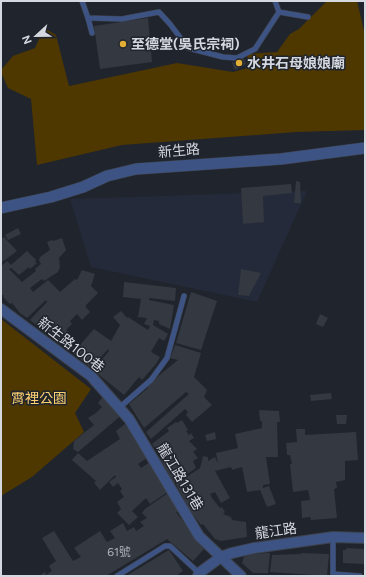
<svg xmlns="http://www.w3.org/2000/svg" width="366" height="577" viewBox="0 0 366 577" font-family="Figtree,'Noto Sans TC',sans-serif">
	<style>
		.built { fill: #242a39 }
		.green { fill: #4e3800 }
		.building { fill: #333841 }
		.lines { fill: none; stroke-linecap: round; stroke-linejoin: round }
		.service-casing { stroke: #3d4149; stroke-width: 6 }
		.minor-casing { stroke: #3d4149; stroke-width: 12 }
		.tertiary-casing { stroke: #3d4149; stroke-width: 12 }
		.service { stroke: #3d5383; stroke-width: 5 }
		.minor { stroke: #3d5383; stroke-width: 10 }
		.tertiary { stroke: #3d5383; stroke-width: 11 }
		.poi-dot { fill: #e2af34; stroke: #20242d; stroke-width: 1.5 }
		.labels { text-anchor: middle; dominant-baseline: central; stroke-width: 3; stroke-linejoin: round; paint-order: stroke }
		.number-label { font-size: 12px; fill: #acb0b7 }
		.poi-label { font-size: 14px; font-weight: bold; fill: #d5d8de; stroke: #20242d; text-anchor: start }
		.street-label { font-size: 14px; fill: #d5d8de; stroke: #20242d }
		.park-label { font-size: 14px; fill: #fdd070; stroke: #20242d }
	</style>
	<rect width="100%" height="100%" fill="#20242d"/>
	<polygon class="built" points="307,191 257,302 91,267 70,199"/>
	<g class="green">
		<polygon points="327,1 357,1 365,35 365,130 296,132 122,145 37,165 31,99 8,88 1,72 1,70 13,56 35,48 44,28 56,35 69,86 177,63 233,72 248,68 247,54 277,52 290,34 299,29"/>
		<polygon points="1,319 91,389 75,413 84,432 32,477 1,496"/>
	</g>
	<g class="building">
		<polygon points="148,18 152,62 100,69 94,26"/>
		<polygon points="243,57 246,64 235,70 232,63"/>
		<polygon points="296,181 300,182 301,203 294,203"/>
		<polygon points="291,184 292,193 263,196 264,222 243,224 241,188"/>
		<polygon points="18,228 21,234 8,240 5,235"/>
		<polygon points="4,237 17,251 1,263 1,239"/>
		<polygon points="62,238 66,250 59,258 60,267 58,272 44,281 42,279 30,288 33,292 48,280 60,292 75,279 77,280 82,270 95,274 91,286 98,293 85,306 90,312 82,320 77,314 70,321 72,324 66,330 68,331 58,341 30,320 47,302 46,300 27,318 20,313 12,303 10,304 3,297 4,296 1,294 1,266 7,261 11,265 27,251 36,260 35,262 37,263 30,269 29,267 19,275 11,268 9,269 22,282 36,271 35,269 41,264 39,260 40,257 50,250 47,242 52,240 53,241"/>
		<polygon points="241,269 261,273 249,296 238,295"/>
		<polygon points="124,282 176,288 175,301 149,298 149,300 174,305 170,329 159,324 159,321 154,320 153,325 168,334 164,341 159,338 151,352 160,357 156,364 142,380 139,377 124,395 93,370 109,351 108,349 91,368 73,353 94,329 111,341 120,325 113,317 121,311 127,318 128,317 148,330 150,326 144,324 147,318 138,317 141,299 123,297"/>
		<polygon points="191,292 217,301 201,350 176,343"/>
		<polygon points="320,314 328,318 323,327 316,324"/>
		<polygon points="175,345 201,353 194,377 207,390 204,397 212,405 192,422 186,415 188,412 185,409 151,439 146,432 189,394 186,392 144,428 129,404 148,388 147,386 162,373 178,360 170,358"/>
		<polygon points="107,392 124,413 78,452 73,449 74,441 94,425 88,418 96,413 102,407 98,403"/>
		<polygon points="331,393 332,399 311,401 310,395"/>
		<polygon points="259,410 279,411 280,422 277,422 278,457 266,457 270,484 263,485 263,488 269,486 276,504 267,507 260,490 247,492 242,467 232,470 231,467 215,471 230,498 221,503 215,492 210,494 212,498 220,508 222,507 225,512 223,514 231,517 232,520 246,522 247,537 221,541 215,539 203,524 201,525 185,504 186,503 176,484 200,468 203,456 208,457 208,461 215,457 218,464 216,453 238,448 235,434 262,428 262,421 260,421"/>
		<polygon points="336,415 347,415 346,424 337,424"/>
		<polygon points="182,420 188,430 186,431 189,435 191,433 194,438 189,441 197,449 193,452 198,458 193,461 196,468 174,483 159,457 161,456 152,444 169,431 167,428 176,422 177,423"/>
		<polygon points="125,424 127,427 130,425 147,458 138,464 141,468 150,462 169,491 150,504 146,498 132,511 138,517 129,525 117,513 121,509 117,502 124,497 120,491 122,489 118,483 113,487 109,482 116,477 115,475 100,490 94,483 96,481 72,460 78,453 87,461 120,439 116,431"/>
		<polygon points="296,429 305,429 305,435 356,432 358,460 345,461 345,480 336,482 337,488 334,489 337,518 311,520 310,517 302,518 301,501 310,500 308,490 293,492 290,464 292,464 290,455 287,455 286,443 297,442"/>
		<polygon points="215,432 216,439 207,441 205,435"/>
		<polygon points="168,493 179,511 176,512 185,524 188,523 197,540 204,549 193,561 167,539 106,576 39,576 45,572 46,575 52,571 49,566 56,561 42,538 54,531 73,561 81,557 74,548 100,531 107,542 115,538 110,531 123,523 127,531 134,527 136,531 144,526 140,522 147,518 142,513 145,509"/>
		<polygon points="346,548 365,549 365,564 343,563 343,550 346,550"/>
		<polygon points="169,550 183,571 176,576 126,576"/>
		<polygon points="270,553 268,573 253,573 242,563 245,554"/>
		<polygon points="301,553 329,554 327,576 270,572 272,555 301,554"/>
	</g>
	<g class="lines">
		<defs>
			<g id="service">
				<polyline points="82,1 88,18 122,19 159,12 170,24 188,48 223,57 237,58 255,49 279,12 275,1"/>
				<polyline points="279,12 308,17"/>
				<polyline points="88,18 92,33"/>
				<polyline points="119,408 151,380 167,358 184,296"/>
				<polyline points="333,537 333,574 360,576"/>
				<polyline points="117,576 165,546 170,546 199,573"/>
			</g>
			<g id="minor">
				<polyline points="1,309 91,376 129,419 199,536 241,576"/>
				<polyline points="198,576 199,573 221,557 232,553 254,548 333,537 365,538"/>
			</g>
			<polyline id="tertiary" points="1,208 51,197 83,187 107,176 136,169 281,159 365,148"/>
		</defs>
		<use href="#service" class="service-casing"/>
		<use href="#minor" class="minor-casing"/>
		<use href="#tertiary" class="tertiary-casing"/>
		<use href="#service" class="service"/>
		<use href="#minor" class="minor"/>
		<use href="#tertiary" class="tertiary"/>
	</g>
	<g class="poi-dot">
		<circle cx="123" cy="44" r="4"/>
		<circle cx="239" cy="63" r="4"/>
	</g>
	<g class="labels">
		<g class="number-label">
			<text x="119" y="552">61號</text>
		</g>
		<g class="poi-label">
			<text x="131" y="44">至德堂(吳氏宗祠)</text>
			<text x="247" y="63">水井石母娘娘廟</text>
		</g>
		<g class="street-label">
			<text transform="translate(179 151) rotate(-5)">新生路</text>
			<text transform="translate(71 345) rotate(38)">新生路100巷</text>
			<text transform="translate(180 477) rotate(59)">龍江路131巷</text>
			<text transform="translate(276 531) rotate(-8)">龍江路</text>
		</g>
		<g class="park-label">
			<text x="39" y="398">霄裡公園</text>
		</g>
	</g>
	<rect width="366" height="577" fill="none" stroke="#d5d8de" stroke-width="4"/>
	<g transform="translate(36 36) rotate(248)" stroke="#20242d" stroke-width="3" paint-order="stroke">
	<path d="M0-3L7 15L0 10L-7 15Z" fill="#d5d8de"/>
	<text y="-6" font-size="11" font-weight="bold" text-anchor="middle" fill="#d5d8de">N</text>
	</g>
</svg>
